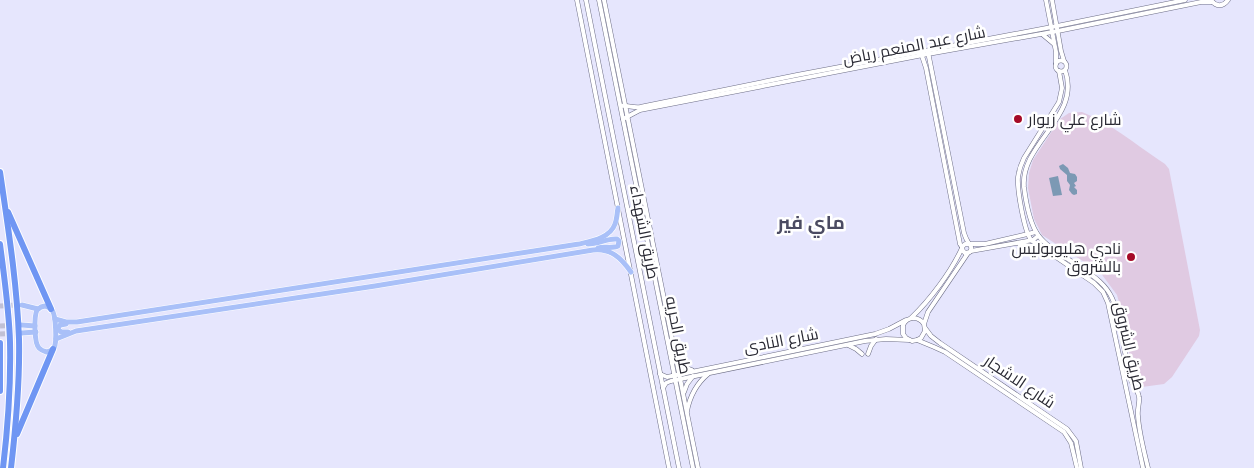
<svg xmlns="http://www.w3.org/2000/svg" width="1254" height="468" viewBox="0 0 1254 468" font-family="'PT Sans',Cairo,sans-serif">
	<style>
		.green { fill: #e0cae2 }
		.water { fill: #7c99b4 }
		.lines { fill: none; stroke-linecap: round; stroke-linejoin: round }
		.primary-tunnel { stroke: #c0c0d5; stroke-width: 5; stroke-dasharray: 5 2.5; stroke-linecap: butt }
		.secondary-casing { stroke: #6d6e86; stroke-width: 5 }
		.primary-casing { stroke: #fff; stroke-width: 6 }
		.highway-casing { stroke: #fff; stroke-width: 8 }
		.secondary { stroke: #fff; stroke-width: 4 }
		.primary { stroke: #a9c0f8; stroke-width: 5 }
		.highway { stroke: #6f96f3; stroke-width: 6 }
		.poi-dot { fill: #a50b28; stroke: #fff; stroke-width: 2 }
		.labels { text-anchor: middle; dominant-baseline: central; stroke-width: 5; stroke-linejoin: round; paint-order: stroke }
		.street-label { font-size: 16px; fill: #2a2a34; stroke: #fff }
		.poi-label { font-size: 16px; fill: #2a2a34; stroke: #fff; text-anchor: start }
		.quarter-label { font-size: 19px; font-weight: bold; fill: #4b4b62; stroke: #fff }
	</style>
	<rect width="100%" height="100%" fill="#e6e6fd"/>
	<path class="green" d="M1082 112C1110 123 1134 143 1159 160L1165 164 1169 169 1200 330 1199 336 1172 377 1164 384 1142 387 1134 380 1121 309 1117 295 1100 272 1042 235 1034 219 1028 188 1029 173 1033 160 1060 119 1069 113Z"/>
	<g class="water">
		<polygon points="1063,164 1068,168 1070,173 1075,174 1077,177 1077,181 1074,183 1076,186 1074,187 1077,190 1077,194 1074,195 1072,194 1069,190 1070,185 1067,181 1067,175 1060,169 1059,166"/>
		<polygon points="1058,176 1062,195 1053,196 1049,178"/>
	</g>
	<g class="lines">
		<g class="primary-tunnel">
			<polyline points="0,306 19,305"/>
			<polyline points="0,326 21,325"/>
			<polyline points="0,334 22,333"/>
		</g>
		<defs>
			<g id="secondary">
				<polyline points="577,0 669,468"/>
				<polyline points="586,0 679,468"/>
				<polyline points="599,0 693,468"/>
				<polyline points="604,0 698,468"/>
				<polyline points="1046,0 1056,52 1056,64"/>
				<polyline points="1052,0 1061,51 1064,61"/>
				<path d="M1211 0C1216 7 1223 7 1228 0"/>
				<polyline points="1042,34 1054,44"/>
				<path d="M928 52 964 233C965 236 966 239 968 242 970 246 973 247 970 252L965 253 963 251 962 247 965 244H969"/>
				<polyline points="921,53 926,68 960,244 962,247"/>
				<circle cx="1061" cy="66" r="5.5"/>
				<path d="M1065 70C1082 117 1020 143 1024 187 1026 203 1029 222 1038 235 1047 248 1069 259 1083 269 1095 277 1106 285 1112 298 1120 315 1122 339 1126 357 1127 365 1128 373 1131 380 1133 386 1138 390 1139 397 1140 403 1137 409 1138 416 1139 433 1144 451 1148 468"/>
				<path d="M1059 71 1062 88 1059 102 1024 158C1021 164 1019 170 1018 177 1017 190 1024 230 1031 240L1094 283 1103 292 1108 303 1143 468"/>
				<path d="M621 106C627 105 633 108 640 107L797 75 1057 26 1185 0"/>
				<polyline points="623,119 640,110 928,54 1058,31 1201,2 1212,2"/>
				<polyline points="970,244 985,244 1036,232"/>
				<polyline points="1019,244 1037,247"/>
				<polyline points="971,251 1033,240 1038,236"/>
				<path d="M911 318C930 300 951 272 962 248"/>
				<path d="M924 324C918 316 908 316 903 325V334L906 338 912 341 917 340 921 338 925 331 924 324 928 312 968 253"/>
				<polyline points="925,328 931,336 940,343 1067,429 1076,441 1081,468"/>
				<polyline points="917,340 934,347 945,352 1064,432 1071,443 1077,468"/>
				<polyline points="848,345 856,349 862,354"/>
				<polyline points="868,354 871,346 876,339"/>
				<polyline points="677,361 684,367 692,370"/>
				<polyline points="660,374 667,377 875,334 889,329 906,320"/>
				<polyline points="663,388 666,383 671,381 865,341 886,339 909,340"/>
				<polyline points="684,392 687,384 693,376"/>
				<path d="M687 411C690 396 696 384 708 374"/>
			</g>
			<g id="primary">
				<path d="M588 244C599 244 607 238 617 239L619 241 618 246C612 249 604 246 598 248"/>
				<polyline points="22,305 38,309"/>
				<path d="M45 306C48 307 50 307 52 310 56 315 57 343 54 348 52 351 50 351 47 352 43 351 42 351 39 348 34 343 34 316 37 310L41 307Z"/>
				<path d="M55 319 66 322H77L579 244C592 241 610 238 615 224 617 219 617 213 618 208"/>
				<polyline points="66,324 60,325 58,329 61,332 68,332"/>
				<polyline points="22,325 35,326"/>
				<polyline points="22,333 36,332"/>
				<path d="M56 339 76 331 375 286 593 250C611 248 621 258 631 272"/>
			</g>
			<g id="highway">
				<path d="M0 172C8 227 17 283 19 339 20 382 16 425 11 468"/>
				<polyline points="8,212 51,309"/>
				<path d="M0 244C4 276 9 309 10 342 11 384 8 426 3 468"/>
				<polyline points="0,343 0,391"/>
				<polyline points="17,434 53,349"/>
			</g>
		</defs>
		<use href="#secondary" class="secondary-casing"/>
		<use href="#primary" class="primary-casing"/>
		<use href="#highway" class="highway-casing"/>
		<use href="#secondary" class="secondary"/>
		<use href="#primary" class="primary"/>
		<use href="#highway" class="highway"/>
	</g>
	<g class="poi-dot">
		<circle cx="1018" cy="119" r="5"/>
		<circle cx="1131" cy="257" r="5"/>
	</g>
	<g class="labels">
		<g class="street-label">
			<text transform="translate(914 45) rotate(-11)">شارع عبد المنعم رياض</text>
			<text transform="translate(645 232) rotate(79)">طريق الشهداء</text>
			<text transform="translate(679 335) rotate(79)">طريق الحريه</text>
			<text transform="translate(781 340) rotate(-11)">شارع النادى</text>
			<text transform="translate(1130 346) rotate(77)">طريق الشروق</text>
			<text transform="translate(1020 381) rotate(34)">شارع الاشجار</text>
		</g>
		<g class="poi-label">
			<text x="1028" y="119">شارع علي زيوار</text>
			<text x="1121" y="248" text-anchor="end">نادي هليوبوليس<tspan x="1121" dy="18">بالشروق</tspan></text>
		</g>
		<g class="quarter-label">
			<text x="811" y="222">ماي فير</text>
		</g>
	</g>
</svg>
